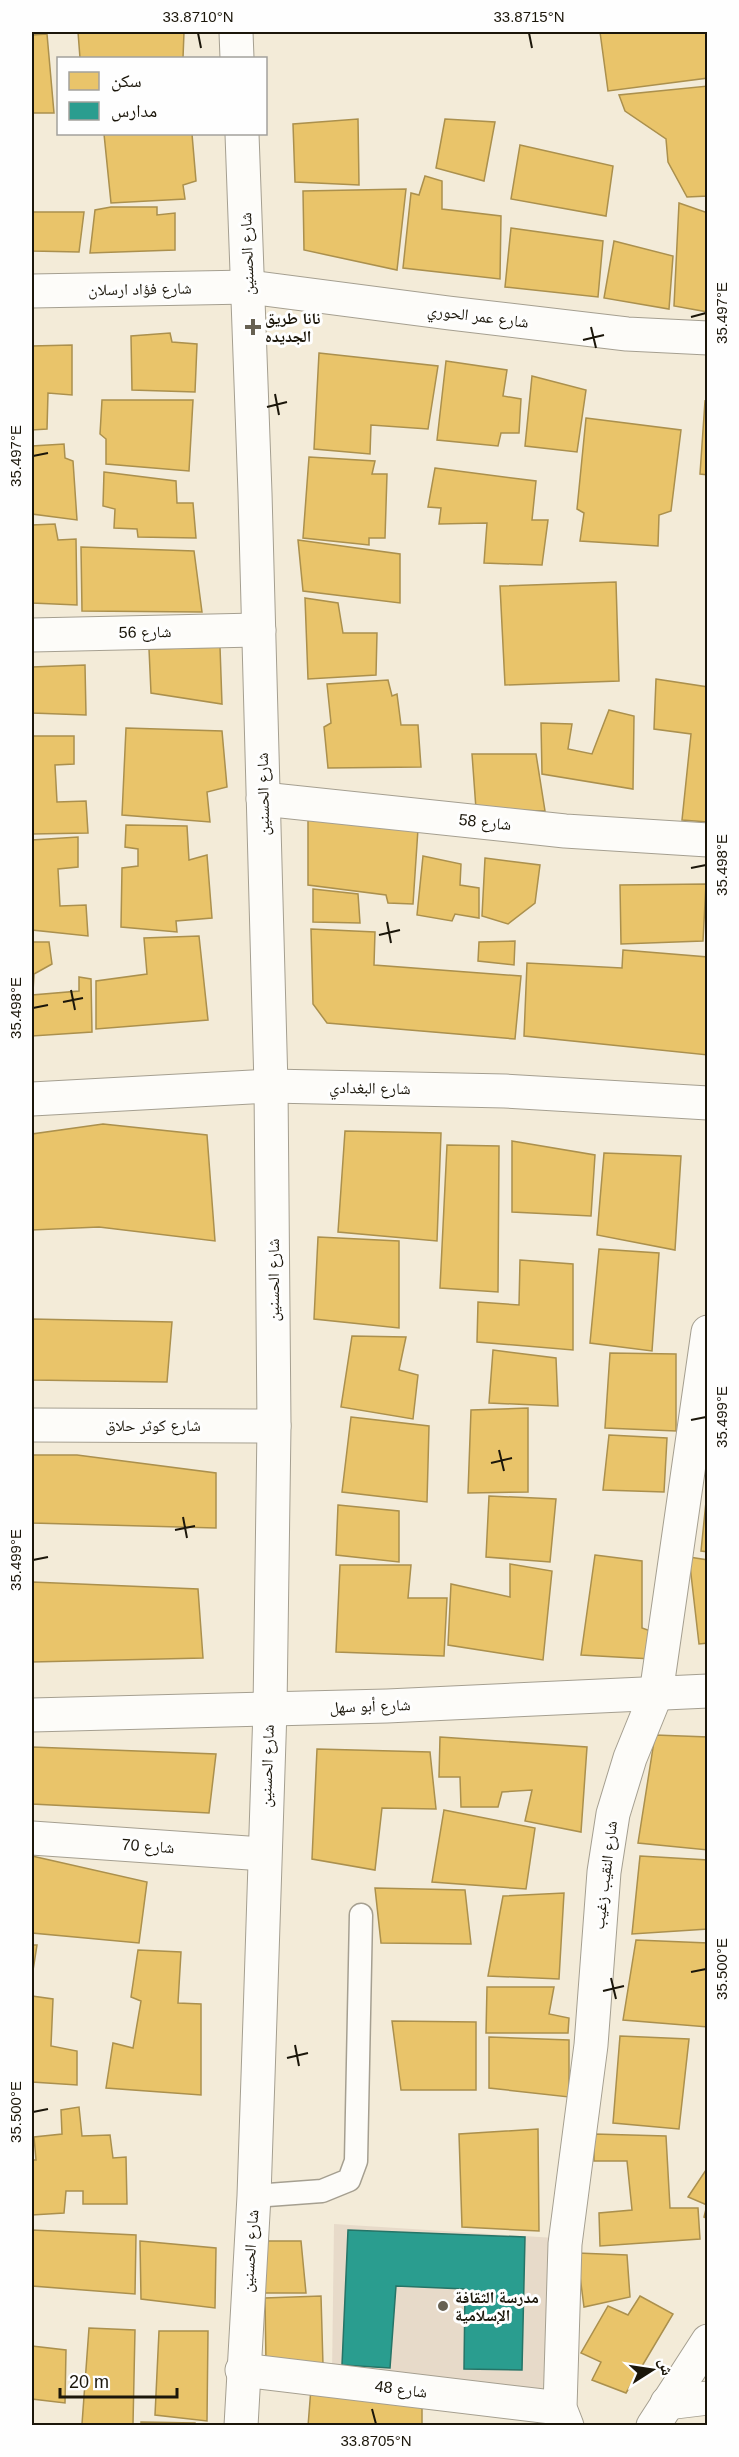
<svg xmlns="http://www.w3.org/2000/svg" width="739" height="2457" viewBox="0 0 739 2457" font-family="Arial,'Noto Naskh Arabic',sans-serif">
	<style>
		.education { fill: #e7dac9 }
		.homes { fill: #e9c46a; stroke: #ab904d; stroke-width: 1.5 }
		.schools { fill: #2a9d8f; stroke: #267467; stroke-width: 1.5 }
		.lines { fill: none; stroke-linecap: round; stroke-linejoin: round }
		.lane-casing { stroke: #a59f90; stroke-width: 25 }
		.street-casing { stroke: #a59f90; stroke-width: 35 }
		.secondary-casing { stroke: #a59f90; stroke-width: 35 }
		.lane { stroke: #fdfcf9; stroke-width: 22 }
		.street { stroke: #fdfcf9; stroke-width: 33 }
		.secondary { stroke: #fdfcf9; stroke-width: 33 }
		.ticks { fill: none; stroke: #1b160a; stroke-width: 2 }
		.poi-dot { fill: #676152; stroke: #fefefe; stroke-width: 2 }
		.labels { text-anchor: middle; dominant-baseline: central; stroke-width: 6; stroke-linejoin: round; paint-order: stroke }
		.street-label { font-size: 16px; fill: #1b160a; stroke: #fefefe }
		.poi-label { font-size: 16px; font-weight: bold; fill: #1b160a; stroke: #fefefe; text-anchor: start }
		.neatline { fill: none; stroke: #1b160a; stroke-width: 2 }
		.ticks-label { font-size: 15px; text-anchor: middle; fill: #1b160a }
	</style>
	<rect width="100%" height="100%" fill="#f3ebd8"/>
	<polygon class="education" points="334,2224 555,2238 552,2397 332,2375"/>
	<g class="homes">
		<polygon points="78,32 184,32 183,58 80,58"/>
		<polygon points="600,32 708,32 708,78 608,91"/>
		<polygon points="47,34 54,113 32,113 32,35"/>
		<polygon points="708,86 708,196 687,197 668,162 666,139 625,111 619,95"/>
		<polygon points="358,119 359,185 295,182 293,124"/>
		<polygon points="445,119 495,122 484,181 436,168"/>
		<polygon points="104,134 192,134 196,181 183,185 185,199 111,203"/>
		<polygon points="520,145 613,166 606,216 511,199"/>
		<polygon points="425,176 442,181 442,209 501,216 500,279 403,268 411,193 419,195"/>
		<polygon points="406,189 397,270 304,250 303,191"/>
		<polygon points="679,203 708,213 708,312 674,306"/>
		<polygon points="111,207 157,207 157,215 175,213 175,250 90,253 95,210"/>
		<polygon points="32,212 84,212 79,252 32,251"/>
		<polygon points="511,228 603,241 598,297 505,287"/>
		<polygon points="614,241 673,256 669,309 604,298"/>
		<polygon points="170,333 172,342 197,344 195,392 132,390 131,336"/>
		<polygon points="72,345 72,395 48,393 47,429 32,430 32,346"/>
		<polygon points="319,353 438,366 428,429 371,425 370,454 314,449"/>
		<polygon points="446,361 507,370 503,396 521,399 519,433 501,433 498,446 437,440"/>
		<polygon points="532,376 586,390 577,452 525,446"/>
		<polygon points="102,400 193,400 189,471 106,464 106,439 100,434"/>
		<polygon points="705,401 708,402 708,475 700,474"/>
		<polygon points="586,418 681,430 671,511 659,515 658,546 580,541 584,513 577,509"/>
		<polygon points="64,444 65,458 73,461 77,520 32,514 32,446"/>
		<polygon points="309,457 375,461 372,474 387,474 385,538 369,538 369,545 303,538"/>
		<polygon points="435,468 536,481 532,520 548,520 542,565 484,563 487,523 439,524 441,508 428,507"/>
		<polygon points="104,472 176,481 177,503 193,503 196,538 138,537 137,529 114,528 115,509 103,506"/>
		<polygon points="55,524 58,540 76,539 77,605 32,603 32,525"/>
		<polygon points="298,540 400,554 400,603 303,591"/>
		<polygon points="81,547 194,551 202,612 82,611"/>
		<polygon points="616,582 619,681 505,685 500,586"/>
		<polygon points="305,598 338,603 343,633 377,633 376,675 308,679"/>
		<polygon points="220,647 222,704 151,693 149,649"/>
		<polygon points="85,665 86,715 32,713 32,667"/>
		<polygon points="656,679 708,687 708,822 682,820 691,734 654,729"/>
		<polygon points="388,680 392,696 397,694 401,725 418,725 421,767 328,768 324,727 331,723 327,684"/>
		<polygon points="609,710 634,716 633,789 542,774 541,723 572,724 568,749 592,754"/>
		<polygon points="126,728 222,731 227,787 207,792 210,822 122,815"/>
		<polygon points="32,736 74,736 74,764 55,765 57,802 86,801 88,833 32,834"/>
		<polygon points="472,754 536,754 545,811 476,809"/>
		<polygon points="308,820 418,829 413,904 388,903 386,895 308,885"/>
		<polygon points="126,825 187,826 189,860 207,855 212,918 176,921 177,932 121,927 122,868 138,866 138,849 125,847"/>
		<polygon points="78,837 78,867 58,869 60,906 86,905 88,936 32,930 32,840"/>
		<polygon points="423,856 461,864 460,885 479,888 479,918 455,914 452,921 417,915"/>
		<polygon points="485,858 540,865 535,903 508,924 482,916"/>
		<polygon points="706,884 703,941 621,944 620,885"/>
		<polygon points="313,889 358,894 360,923 313,922"/>
		<polygon points="311,929 375,932 374,965 521,976 515,1039 327,1023 313,1004"/>
		<polygon points="199,936 208,1020 96,1029 96,981 147,974 144,938"/>
		<polygon points="515,941 514,965 478,961 479,942"/>
		<polygon points="32,942 49,942 52,964 34,974 33,992"/>
		<polygon points="623,950 708,957 708,1055 524,1036 527,963 622,968"/>
		<polygon points="79,977 91,979 92,1032 32,1036 32,995 79,991"/>
		<polygon points="103,1124 207,1135 215,1241 99,1227 32,1230 32,1134"/>
		<polygon points="345,1131 441,1133 437,1241 338,1232"/>
		<polygon points="512,1141 595,1155 591,1216 512,1212"/>
		<polygon points="447,1145 499,1146 498,1292 440,1288"/>
		<polygon points="604,1153 681,1156 675,1250 597,1235"/>
		<polygon points="318,1237 399,1241 399,1328 314,1319"/>
		<polygon points="599,1249 659,1253 652,1351 590,1343"/>
		<polygon points="520,1260 573,1264 573,1350 477,1342 478,1302 519,1305"/>
		<polygon points="32,1319 172,1322 167,1382 32,1380"/>
		<polygon points="352,1336 406,1337 399,1370 418,1375 413,1419 341,1407"/>
		<polygon points="493,1350 556,1358 558,1406 489,1403"/>
		<polygon points="610,1353 676,1354 676,1431 605,1428"/>
		<polygon points="528,1408 528,1492 468,1493 471,1410"/>
		<polygon points="351,1417 429,1426 427,1502 342,1492"/>
		<polygon points="609,1435 667,1438 664,1492 603,1490"/>
		<polygon points="32,1455 77,1455 216,1473 216,1528 32,1523"/>
		<polygon points="708,1482 708,1552 701,1551"/>
		<polygon points="489,1496 556,1499 550,1562 486,1557"/>
		<polygon points="338,1505 399,1511 399,1562 336,1555"/>
		<polygon points="595,1555 642,1561 642,1628 656,1633 652,1659 581,1655"/>
		<polygon points="689,1557 708,1560 708,1643 699,1644"/>
		<polygon points="510,1564 552,1571 543,1660 448,1645 451,1584 510,1597"/>
		<polygon points="340,1565 411,1565 408,1598 447,1598 444,1656 336,1652"/>
		<polygon points="32,1582 198,1589 203,1658 32,1662"/>
		<polygon points="655,1735 708,1737 708,1850 638,1843"/>
		<polygon points="440,1737 587,1747 581,1832 525,1821 532,1790 502,1792 498,1807 461,1807 460,1777 439,1777"/>
		<polygon points="32,1747 216,1754 209,1813 32,1804"/>
		<polygon points="317,1749 430,1752 436,1809 382,1808 375,1870 312,1859"/>
		<polygon points="444,1810 535,1828 526,1889 432,1882"/>
		<polygon points="32,1856 147,1882 139,1943 32,1933"/>
		<polygon points="640,1856 708,1860 708,1929 632,1934"/>
		<polygon points="375,1888 465,1890 471,1944 381,1943"/>
		<polygon points="564,1893 559,1979 488,1976 503,1896"/>
		<polygon points="636,1940 708,1943 708,2027 623,2020"/>
		<polygon points="32,1945 37,1945 32,1977"/>
		<polygon points="138,1950 181,1952 178,2003 201,2004 201,2095 106,2088 113,2043 133,2048 141,2001 131,1997"/>
		<polygon points="487,1987 554,1987 549,2014 569,2018 568,2033 486,2033"/>
		<polygon points="32,1996 53,1999 51,2046 77,2051 77,2085 32,2082"/>
		<polygon points="392,2021 476,2022 476,2090 401,2090"/>
		<polygon points="620,2036 689,2039 679,2129 613,2123"/>
		<polygon points="489,2037 569,2040 569,2097 489,2088"/>
		<polygon points="79,2107 82,2136 110,2135 113,2158 126,2157 127,2204 83,2204 83,2191 66,2191 64,2213 32,2215 32,2160 36,2160 34,2137 62,2134 61,2110"/>
		<polygon points="538,2129 539,2231 462,2227 459,2134"/>
		<polygon points="594,2134 666,2136 670,2208 698,2208 700,2239 600,2246 599,2213 632,2210 627,2161 594,2161"/>
		<polygon points="708,2167 708,2219 704,2217 707,2205 688,2197"/>
		<polygon points="32,2230 136,2235 135,2294 32,2286"/>
		<polygon points="140,2241 216,2248 215,2308 141,2299"/>
		<polygon points="260,2241 301,2241 306,2293 261,2293"/>
		<polygon points="577,2253 627,2255 630,2297 584,2307"/>
		<polygon points="321,2296 323,2365 266,2364 265,2298"/>
		<polygon points="640,2296 673,2314 626,2393 592,2380 601,2362 581,2353 608,2306 628,2315"/>
		<polygon points="89,2328 135,2330 133,2424 82,2424"/>
		<polygon points="159,2331 208,2331 207,2421 155,2415"/>
		<polygon points="32,2346 66,2350 65,2403 32,2399"/>
		<polygon points="311,2388 422,2405 422,2426 308,2426"/>
		<polygon points="141,2422 195,2423 195,2426 141,2426"/>
	</g>
	<polygon class="schools" points="348,2230 525,2237 522,2370 464,2369 465,2289 396,2286 390,2368 342,2365"/>
	<g class="lines">
		<defs>
			<polyline id="lane" points="254,2196 322,2191 349,2180 356,2161 361,1915"/>
			<g id="street">
				<polyline points="236,32 237,58"/>
				<polyline points="32,291 249,287 449,313 627,334 708,338"/>
				<polyline points="32,635 259,630"/>
				<polyline points="263,799 565,831 708,840"/>
				<polyline points="32,1425 274,1426"/>
				<polyline points="32,1715 387,1706 708,1691"/>
				<polyline points="32,1838 264,1854"/>
				<polyline points="242,2370 560,2408"/>
				<polyline points="667,2403 708,2398"/>
				<polyline points="241,2426 254,2196 260,2017 270,1709 274,1426 271,1086 255,493 242,134"/>
				<polyline points="567,2426 560,2408 565,2244 591,2045 604,1872 613,1814 630,1758 656,1694 708,1332"/>
			</g>
			<g id="secondary">
				<polyline points="32,1099 271,1086 505,1091 708,1103"/>
				<polyline points="653,2426 708,2341"/>
			</g>
		</defs>
		<use href="#lane" class="lane-casing"/>
		<use href="#street" class="street-casing"/>
		<use href="#secondary" class="secondary-casing"/>
		<use href="#lane" class="lane"/>
		<use href="#street" class="street"/>
		<use href="#secondary" class="secondary"/>
	</g>
	<path class="ticks" d="M198 33 201 48M529 33 532 48M691 317 706 313M591 327 596 348M583 340 604 335M275 394 279 415M267 407 287 402M33 456 48 453M691 868 706 865M387 922 391 943M379 935 400 930M71 990 75 1010M63 1002 83 998M33 1008 48 1005M691 1420 706 1417M499 1450 504 1471M491 1463 512 1458M183 1517 187 1538M175 1530 195 1526M33 1560 48 1557M691 1972 706 1969M611 1978 616 1999M603 1991 624 1986M295 2045 299 2066M287 2058 308 2053M33 2112 48 2109M372 2409 376 2424"/>
	<g class="poi-dot">
		<path d="M250 318h6v6h6v6h-6v6h-6v-6h-6v-6h6z"/>
		<circle cx="443" cy="2306" r="6"/>
	</g>
	<g class="labels">
		<g class="street-label">
			<text transform="translate(247 254) rotate(-92)">شارع الحسنين</text>
			<text transform="translate(140 289) rotate(-1)">شارع فؤاد ارسلان</text>
			<text transform="translate(478 316) rotate(7)">شارع عمر الحوري</text>
			<text transform="translate(145 632) rotate(-1)">شارع 56</text>
			<text transform="translate(263 794) rotate(-91)">شارع الحسنين</text>
			<text transform="translate(485 822) rotate(6)">شارع 58</text>
			<text transform="translate(370 1088) rotate(1)">شارع البغدادي</text>
			<text transform="translate(273 1280) rotate(-90)">شارع الحسنين</text>
			<text x="153" y="1425">شارع كوثر حلاق</text>
			<text transform="translate(370 1706) rotate(-2)">شارع أبو سهل</text>
			<text transform="translate(267 1766) rotate(-88)">شارع الحسنين</text>
			<text transform="translate(148 1846) rotate(4)">شارع 70</text>
			<text transform="translate(605 1875) rotate(-83)">شارع النقيب زغيب</text>
			<text transform="translate(250 2251) rotate(-86)">شارع الحسنين</text>
			<text transform="translate(401 2389) rotate(7)">شارع 48</text>
		</g>
		<g class="poi-label">
			<text x="265" y="318">نانا طريق<tspan x="265" dy="18">الجديده</tspan></text>
			<text x="455" y="2297">مدرسة الثقافة<tspan x="455" dy="18">الإسلامية</tspan></text>
		</g>
	</g>
	<rect width="739" height="2457" fill="none" stroke="#fefefe" stroke-width="66"/>
	<rect x="57" y="57" width="210" height="78" fill="#fefefe" stroke="#a3a19c" stroke-width="1.5"/>
	<rect x="69" y="72" width="30" height="18" fill="#e9c46a" stroke="#a3a19c" stroke-width="1.5"/>
	<text x="111" y="87" font-size="18" fill="#1b160a">سكن</text>
	<rect x="69" y="102" width="30" height="18" fill="#2a9d8f" stroke="#a3a19c" stroke-width="1.5"/>
	<text x="111" y="117" font-size="18" fill="#1b160a">مدارس</text>
	<g transform="translate(652 2370) rotate(78)" stroke="#fefefe" stroke-width="4.5" paint-order="stroke">
	<path d="M0-4.5L10 22L0 15L-10 22Z" fill="#1b160a"/>
	<text y="-9" font-size="16" font-weight="bold" text-anchor="middle" fill="#1b160a">ش</text>
	</g>
	<path d="M60 2388v9h117v-9" fill="none" stroke="#1b160a" stroke-width="3"/>
	<text x="69" y="2388" font-size="18" fill="#1b160a" stroke="#fefefe" stroke-width="4.5" paint-order="stroke">20 m</text>
	<rect x="33" y="33" width="673" height="2391" class="neatline"/>
	<g class="ticks-label">
		<text x="198" y="22">33.8710°N</text>
		<text x="529" y="22">33.8715°N</text>
		<text transform="translate(722 313) rotate(-90)" y="5">35.497°E</text>
		<text transform="translate(16 456) rotate(-90)" y="5">35.497°E</text>
		<text transform="translate(722 865) rotate(-90)" y="5">35.498°E</text>
		<text transform="translate(16 1008) rotate(-90)" y="5">35.498°E</text>
		<text transform="translate(722 1417) rotate(-90)" y="5">35.499°E</text>
		<text transform="translate(16 1560) rotate(-90)" y="5">35.499°E</text>
		<text transform="translate(722 1969) rotate(-90)" y="5">35.500°E</text>
		<text transform="translate(16 2112) rotate(-90)" y="5">35.500°E</text>
		<text x="376" y="2446">33.8705°N</text>
	</g>
</svg>
